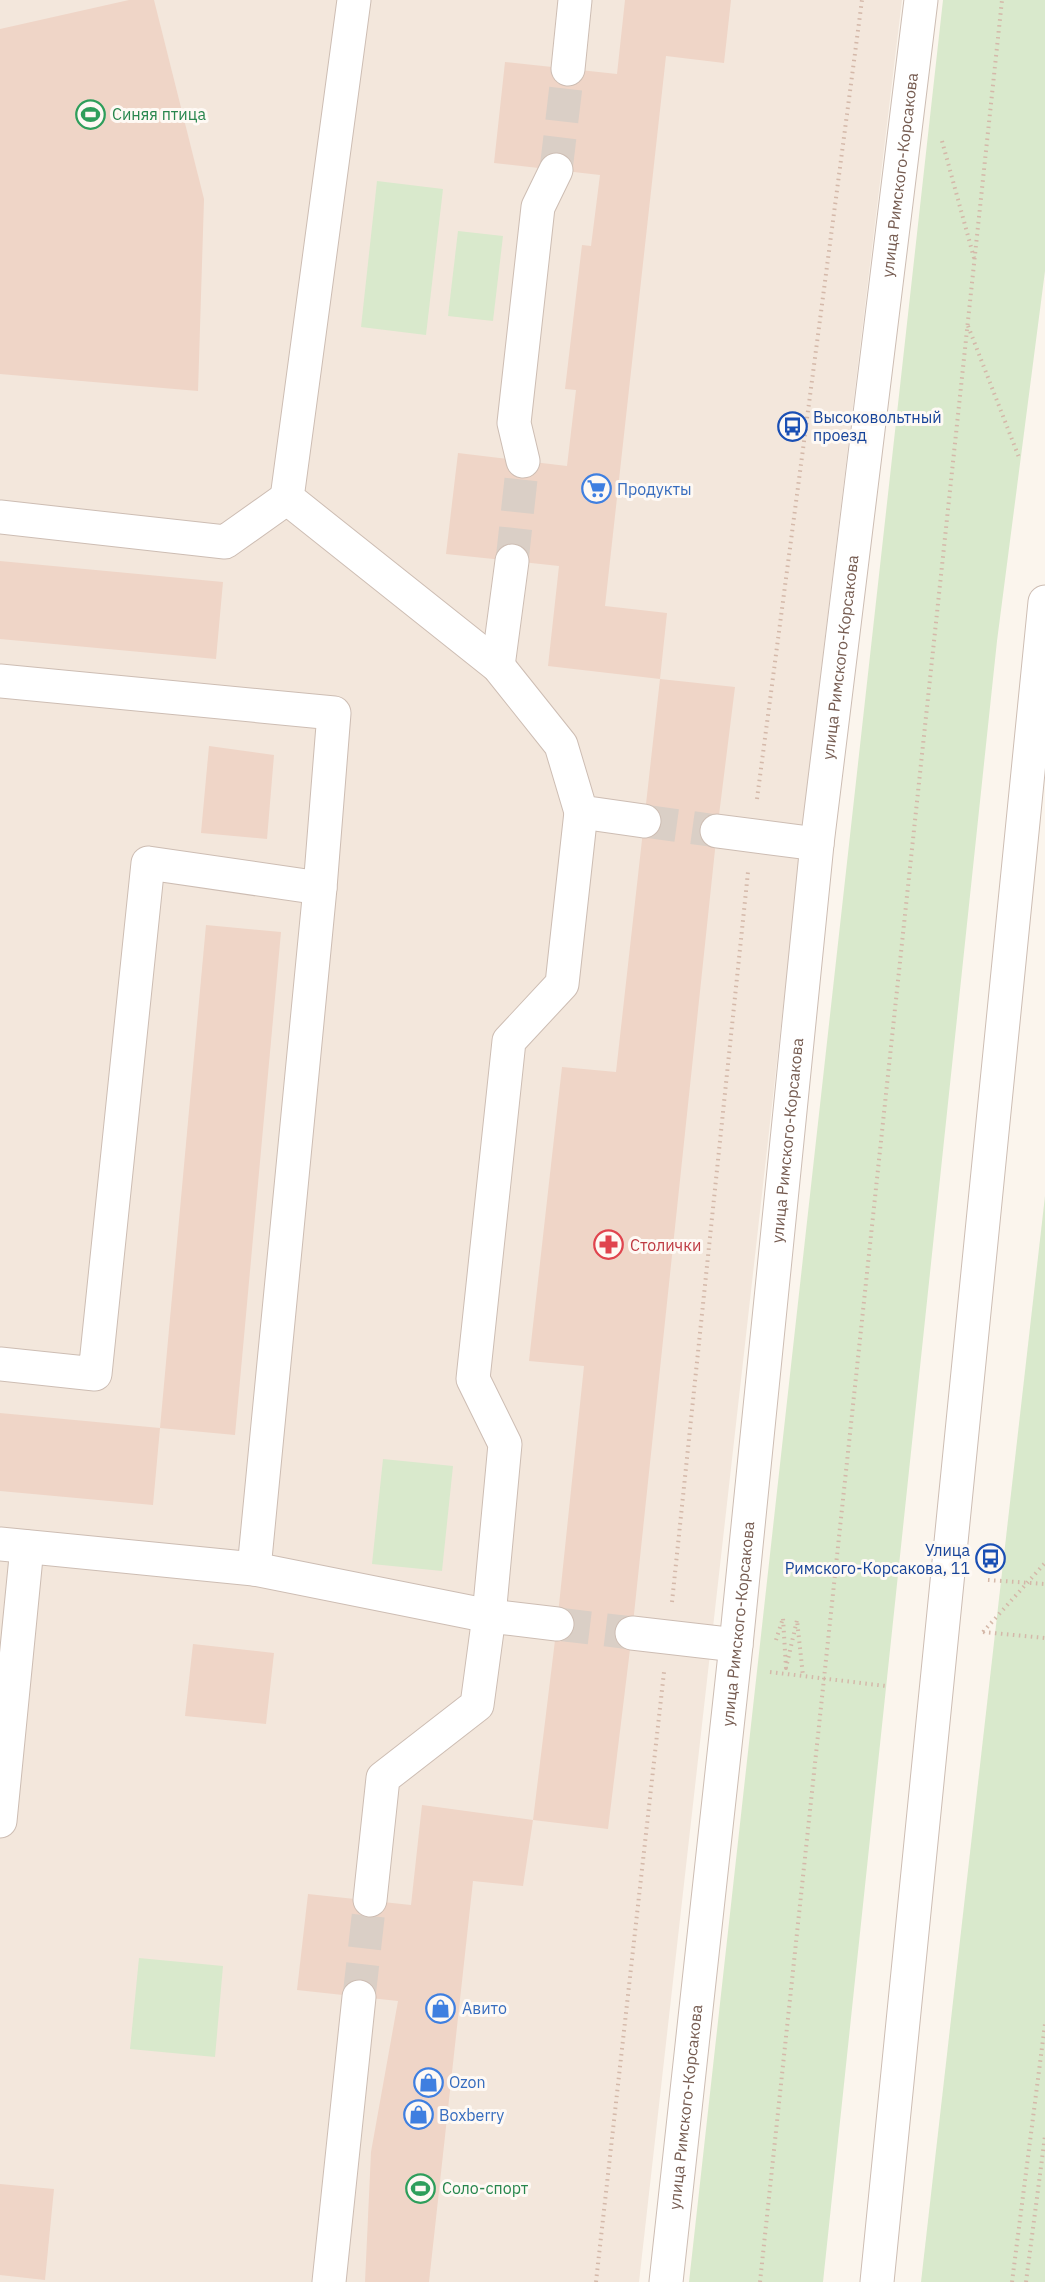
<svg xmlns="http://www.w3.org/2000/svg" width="1045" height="2282" viewBox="0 0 1045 2282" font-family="'IBM Plex Sans',sans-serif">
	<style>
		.residential { fill: #f3e7dc }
		.green { fill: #d9e9cc }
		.building { fill: #efd5c7 }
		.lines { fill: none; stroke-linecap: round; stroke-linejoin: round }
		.minor-tunnel { stroke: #dacfc6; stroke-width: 33; stroke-dasharray: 33 16; stroke-linecap: butt }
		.minor-casing { stroke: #cdbdb3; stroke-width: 35 }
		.path { stroke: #d4b8a9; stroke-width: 4; stroke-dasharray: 1.5 4.5; stroke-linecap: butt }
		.minor { stroke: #fff; stroke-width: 33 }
		.labels { text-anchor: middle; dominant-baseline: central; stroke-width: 6; stroke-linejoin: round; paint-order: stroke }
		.leisure-label { font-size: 16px; fill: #27864d; stroke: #fef9f4; text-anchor: start }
		.street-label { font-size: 16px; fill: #765c51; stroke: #fef9f4 }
		.transit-label { font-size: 16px; fill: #164399; stroke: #fef9f4; text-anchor: start }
		.shop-label { font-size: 16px; fill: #366cbe; stroke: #fef9f4; text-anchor: start }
		.health-label { font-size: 16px; fill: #be3a42; stroke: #fef9f4; text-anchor: start }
	</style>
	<rect width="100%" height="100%" fill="#fbf5ed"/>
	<polygon class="residential" points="0,0 902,0 822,663 639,2282 0,2282"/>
	<g class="green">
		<polygon points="943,0 1045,0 1045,271 997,641 823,2282 689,2282"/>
		<polygon points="377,181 443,189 426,335 361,327"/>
		<polygon points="458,231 503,236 493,321 448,316"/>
		<polygon points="1045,1196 1045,2282 921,2282"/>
		<polygon points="383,1459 453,1466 442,1571 372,1564"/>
		<polygon points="139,1958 223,1966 215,2057 130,2049"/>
	</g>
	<g class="building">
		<polygon points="129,0 154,0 204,199 198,391 0,374 0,29"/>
		<polygon points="625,0 731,0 724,63 666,56 605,606 667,613 660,679 548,666 559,566 446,554 458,453 567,466 576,390 565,389 582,245 591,246 600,175 494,163 505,62 617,74"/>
		<polygon points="0,561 223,582 216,659 0,639"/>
		<polygon points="660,679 735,687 717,831 632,1633 608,1829 533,1820 523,1886 473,1881 429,2282 365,2282 371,2152 398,2001 297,1990 308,1894 411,1905 422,1805 533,1820 557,1624 584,1366 529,1361 562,1067 616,1072"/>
		<polygon points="209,746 274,755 267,839 201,833"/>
		<polygon points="206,925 281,932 235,1435 160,1428"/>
		<polygon points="0,1413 160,1428 153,1505 0,1491"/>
		<polygon points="193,1644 274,1653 266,1724 185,1716"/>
		<polygon points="0,2184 54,2189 45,2280 0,2275"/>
	</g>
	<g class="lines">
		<g class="minor-tunnel">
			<polyline points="556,170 568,69"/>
			<polyline points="512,561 523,461"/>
			<polyline points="644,821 717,831"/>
			<polyline points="557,1624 632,1633"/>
			<polyline points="359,1997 370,1900"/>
		</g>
		<defs>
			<g id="minor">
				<polyline points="354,0 287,498 498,666 561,745 581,812 644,821"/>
				<polyline points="568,69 575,0"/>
				<polyline points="523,461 514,423 538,207 556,170"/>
				<polyline points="0,517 225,542 287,498"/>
				<polyline points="498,666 512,561"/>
				<polyline points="0,681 334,713 320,888 254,1569"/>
				<polyline points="717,831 817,844"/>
				<polyline points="0,1364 95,1374 148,863 320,888"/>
				<polyline points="0,1544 254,1569 489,1616 557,1624"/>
				<polyline points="632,1633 736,1645"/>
				<polyline points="0,1821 27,1547"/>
				<polyline points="370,1900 383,1778 477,1705 489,1616 505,1444 473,1379 509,1041 562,984 581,812"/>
				<polyline points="329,2282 359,1997"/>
				<path id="s1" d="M666 2282 736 1645 817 844 921 0"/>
				<path d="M877 2282C934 1722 990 1162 1045 602"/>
			</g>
		</defs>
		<use href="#minor" class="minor-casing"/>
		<g class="path">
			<polyline points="942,141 974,258"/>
			<polyline points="968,326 1020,460"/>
			<polyline points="757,799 862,0"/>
			<polyline points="988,1580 1045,1584"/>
			<polyline points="672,1602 748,872"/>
			<polyline points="983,1632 1045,1563"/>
			<polyline points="983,1632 1045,1638"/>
			<polyline points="776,1640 783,1618 786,1668 797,1620 803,1676"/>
			<polyline points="770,1672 886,1686"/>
			<polyline points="596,2282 664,1672"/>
			<polyline points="760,2282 1002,0"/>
			<polyline points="1012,2282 1045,2024"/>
			<polyline points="1026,2282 1045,2136"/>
		</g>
		<use href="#minor" class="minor"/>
	</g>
	<defs>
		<symbol id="stadium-ring" viewBox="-11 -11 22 22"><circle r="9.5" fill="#fef9f4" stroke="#2e9e5b" stroke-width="1.5"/><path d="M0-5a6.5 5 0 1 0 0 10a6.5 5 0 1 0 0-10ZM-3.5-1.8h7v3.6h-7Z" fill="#2e9e5b"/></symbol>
		<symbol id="bus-ring" viewBox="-11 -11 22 22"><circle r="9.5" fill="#fef9f4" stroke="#1a4fb4" stroke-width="1.5"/><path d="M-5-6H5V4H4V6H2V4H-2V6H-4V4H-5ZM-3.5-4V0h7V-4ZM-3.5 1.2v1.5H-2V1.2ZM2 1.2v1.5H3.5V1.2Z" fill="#1a4fb4"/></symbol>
		<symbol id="supermarket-ring" viewBox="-11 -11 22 22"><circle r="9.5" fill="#fef9f4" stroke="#3f7fe0" stroke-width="1.5"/><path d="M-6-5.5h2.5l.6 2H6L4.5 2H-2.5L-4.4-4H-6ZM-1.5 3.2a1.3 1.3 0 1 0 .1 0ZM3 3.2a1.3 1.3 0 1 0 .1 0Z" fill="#3f7fe0"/></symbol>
		<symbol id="pharmacy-ring" viewBox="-11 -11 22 22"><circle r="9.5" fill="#fef9f4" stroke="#e0444e" stroke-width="1.5"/><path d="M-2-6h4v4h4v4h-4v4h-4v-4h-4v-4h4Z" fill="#e0444e"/></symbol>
		<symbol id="shop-ring" viewBox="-11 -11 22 22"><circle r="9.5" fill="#fef9f4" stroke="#3f7fe0" stroke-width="1.5"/><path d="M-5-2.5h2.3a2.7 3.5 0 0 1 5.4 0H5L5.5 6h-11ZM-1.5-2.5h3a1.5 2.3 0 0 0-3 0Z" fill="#3f7fe0"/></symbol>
	</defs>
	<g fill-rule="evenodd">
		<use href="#stadium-ring" x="74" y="98" width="33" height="33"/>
		<use href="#bus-ring" x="776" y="410" width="33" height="33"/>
		<use href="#supermarket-ring" x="580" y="472" width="33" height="33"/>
		<use href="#pharmacy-ring" x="592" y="1228" width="33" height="33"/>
		<use href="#bus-ring" x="974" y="1542" width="33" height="33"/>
		<use href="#shop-ring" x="424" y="1992" width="33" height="33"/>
		<use href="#shop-ring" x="412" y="2066" width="33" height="33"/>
		<use href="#shop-ring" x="402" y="2098" width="33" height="33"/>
		<use href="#stadium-ring" x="404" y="2172" width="33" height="33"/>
	</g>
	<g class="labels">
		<g class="leisure-label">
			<text x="112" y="114">Синяя птица</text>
			<text x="442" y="2188">Соло-спорт</text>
		</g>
		<g class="street-label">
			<text stroke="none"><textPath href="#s1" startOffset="2120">улица Римского-Корсакова</textPath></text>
			<text stroke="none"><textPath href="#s1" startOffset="1634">улица Римского-Корсакова</textPath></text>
			<text stroke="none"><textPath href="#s1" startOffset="1148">улица Римского-Корсакова</textPath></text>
			<text stroke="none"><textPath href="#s1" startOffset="662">улица Римского-Корсакова</textPath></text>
			<text stroke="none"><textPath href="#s1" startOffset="176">улица Римского-Корсакова</textPath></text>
		</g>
		<g class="transit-label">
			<text x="813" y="417">Высоковольтный<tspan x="813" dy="18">проезд</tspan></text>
			<text x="970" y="1550" text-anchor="end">Улица<tspan x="970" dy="18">Римского-Корсакова, 11</tspan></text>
		</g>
		<g class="shop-label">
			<text x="617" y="489">Продукты</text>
			<text x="462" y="2008">Авито</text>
			<text x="449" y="2082">Ozon</text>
			<text x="439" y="2115">Boxberry</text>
		</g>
		<g class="health-label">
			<text x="630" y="1245">Столички</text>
		</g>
	</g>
</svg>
